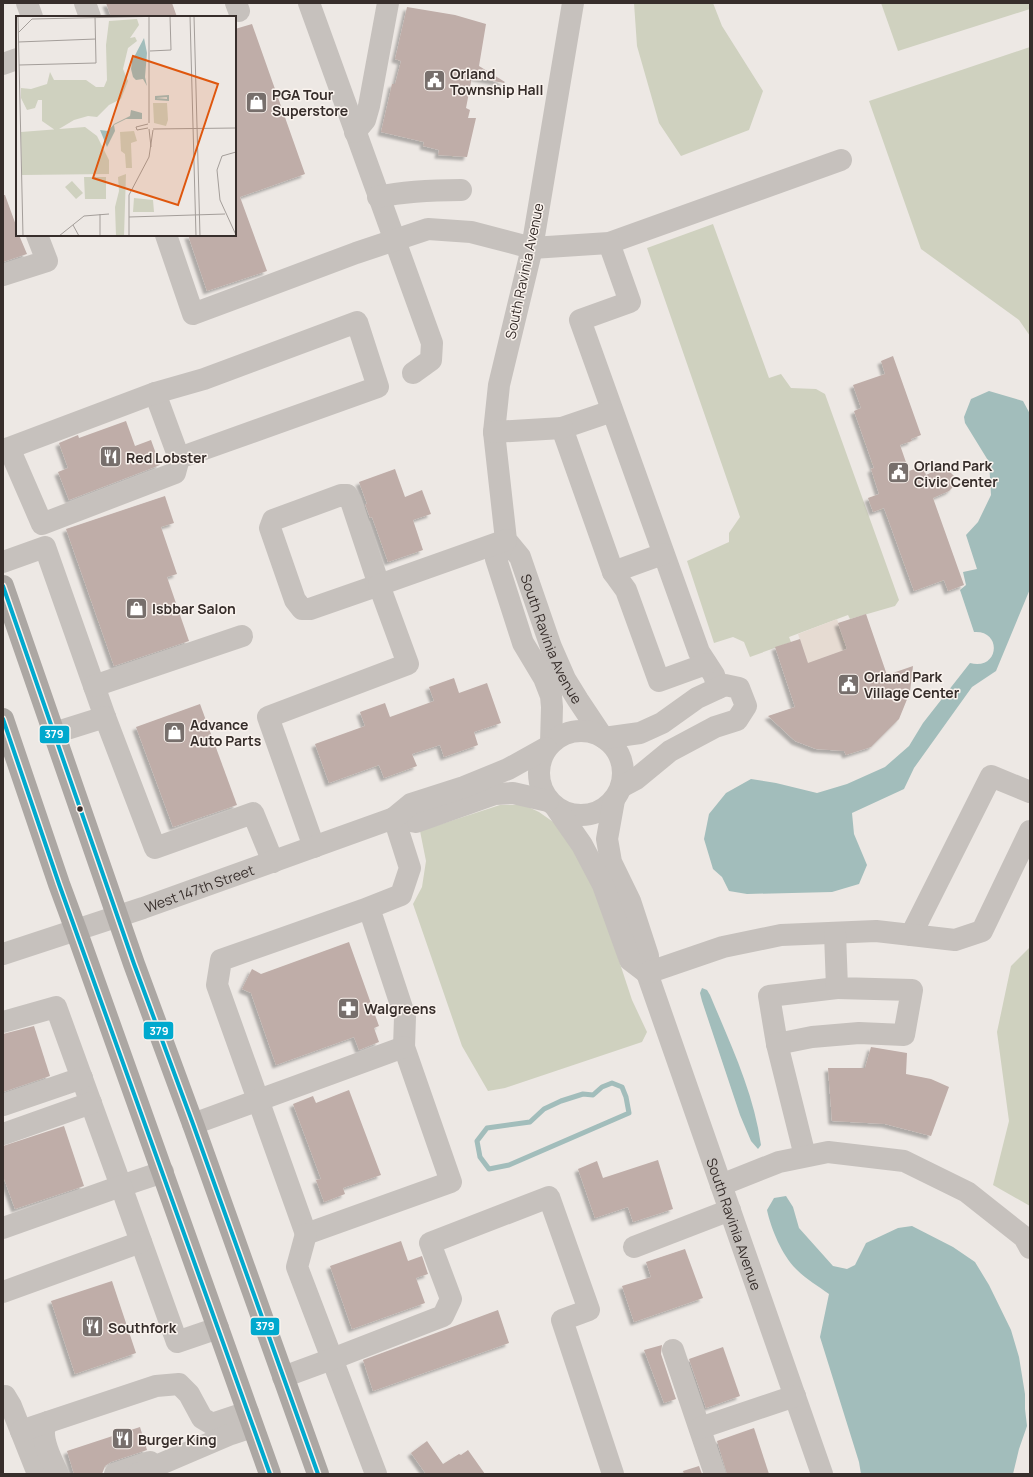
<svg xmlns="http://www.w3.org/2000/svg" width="1033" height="1477" viewBox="0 0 1033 1477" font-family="Manrope,sans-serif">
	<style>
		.green { fill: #cfd1bf }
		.plaza { fill: #e6dbd2 }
		.water { fill: #a2bdbb }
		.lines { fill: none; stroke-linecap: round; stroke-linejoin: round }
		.stream { stroke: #a2bdbb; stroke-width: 5 }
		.building { fill: #bfada8; filter: url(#shadow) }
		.minor { stroke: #c6c1bd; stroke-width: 22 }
		.highway { stroke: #aca7a3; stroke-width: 22 }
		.bus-1-casing { stroke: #f9f2ed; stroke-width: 7 }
		.bus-1 { stroke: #00a9ce; stroke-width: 4 }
		.bus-dot { fill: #372e2b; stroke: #f9f2ed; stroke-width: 1.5 }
		.labels { text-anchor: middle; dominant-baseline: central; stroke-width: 3; stroke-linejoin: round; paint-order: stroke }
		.poi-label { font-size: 14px; font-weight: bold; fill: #372e2b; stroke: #f9f2ed; text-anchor: start }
		.street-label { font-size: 14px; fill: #372e2b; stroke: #f9f2ed }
		.inset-river { fill: none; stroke: #a2bdbb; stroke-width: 2 }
		.inset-road { fill: none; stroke: #a49e9a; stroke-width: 1 }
		.view { fill: #df570e; fill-opacity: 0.15; stroke: #df570e; stroke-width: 2 }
		.inset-edge { fill: none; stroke: #372e2b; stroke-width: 2 }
		.line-badge { stroke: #f9f2ed; stroke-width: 1.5 }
		.badge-label { font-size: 11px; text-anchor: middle; font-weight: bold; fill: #fff }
	</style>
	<defs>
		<filter id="shadow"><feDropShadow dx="-3.5" dy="3.5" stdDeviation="1" flood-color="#0004"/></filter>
	</defs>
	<rect width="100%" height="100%" fill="#ede8e4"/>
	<g class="green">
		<polygon points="634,3 713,3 722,26 763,91 749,130 681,156 659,123 637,46"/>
		<polygon points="881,3 1030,3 1030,9 898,51"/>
		<polygon points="1030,47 1030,336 1019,320 921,249 869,101"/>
		<polygon points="713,224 769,378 781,374 791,388 816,389 825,394 899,600 895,606 850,619 848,615 789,637 791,642 750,657 744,642 733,637 714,643 687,561 729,542 729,533 740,517 647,248"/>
		<polygon points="500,805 524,805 539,812 559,826 593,882 632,1000 647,1032 642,1042 505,1088 488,1091 462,1046 413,904 422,887 426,861 420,831"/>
		<polygon points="1030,947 1030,1206 993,1185 1009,1121 997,1032 1011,966"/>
	</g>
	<polygon class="plaza" points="837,619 849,654 810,670 798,634"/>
	<g class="water">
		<path d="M989 391 1023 401 1030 414V589L996 671 972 687 914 768 904 789 852 813 854 834 867 865 859 884 832 892 747 894 729 891 722 877 713 869 704 839 709 814 726 793 751 779 776 783 817 793 847 784 885 767 909 746 923 723 970 663C999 671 1003 630 974 632L960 590 966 585 963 572 977 569 966 535 978 522 991 495 989 462 965 423 964 417 971 399Z"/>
		<path d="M702 988 707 990 710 995C730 1043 754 1093 761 1145L758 1149 751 1141 740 1115 702 1001 700 993Z"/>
		<path d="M786 1196 793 1207 799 1228 833 1266 847 1269 855 1265 866 1243 898 1228 912 1226 953 1247 975 1262 989 1285 1011 1330 1019 1357 1025 1394V1409L1027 1426 1019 1449 1013 1474H861L859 1462 820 1337 829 1294C818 1286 806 1279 796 1269 782 1255 771 1229 767 1210L774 1198Z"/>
	</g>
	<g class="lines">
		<polygon class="stream" points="612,1083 622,1087 626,1097 629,1113 509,1165 489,1169 480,1157 477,1141 487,1128 530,1122 544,1109 561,1101 583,1094 593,1095 602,1087"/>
	</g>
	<g class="building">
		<polygon points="106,3 172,3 177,17 111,17"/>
		<polygon points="407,7 455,15 486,24 479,66 505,82 504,83 472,77 466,108 470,110 468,118 476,118 467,157 438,155 439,150 423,146 424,142 381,132 392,84 395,84 401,61 395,59"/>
		<polygon points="252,24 305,174 240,197 267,271 207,291 188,235 235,235 235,29"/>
		<polygon points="3,195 5,195 17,228 17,235 19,235 27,254 3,262"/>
		<polygon points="893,356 921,435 911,439 912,441 900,445 909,471 923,466 926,475 941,468 946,468 954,476 953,487 949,491 933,498 964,585 948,591 944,580 914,591 884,508 873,512 868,498 879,494 871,469 874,468 854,411 861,408 853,385 885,374 881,361"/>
		<polygon points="126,421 135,446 151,440 160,465 69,500 58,472 68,468 59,443 78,435 79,438"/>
		<polygon points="395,469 405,497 422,490 431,514 413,520 423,550 388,562 372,517 370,518 365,504 367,504 359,482"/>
		<polygon points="165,496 174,523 161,527 177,574 167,577 189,641 114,666 66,529"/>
		<polygon points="866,614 887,675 913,666 910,692 899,719 871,747 846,755 844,751 816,749 795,741 768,716 795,707 775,647 800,639 808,663 847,649 838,623"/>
		<polygon points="454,678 459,693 487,683 501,723 474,732 478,745 444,757 440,745 412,754 417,766 384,778 379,765 329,783 315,744 365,726 360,712 385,703 390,717 434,701 429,687"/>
		<polygon points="200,704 237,805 173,827 136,727"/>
		<polygon points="349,942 379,1026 374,1028 379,1042 359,1050 354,1037 276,1065 251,993 242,989 252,969 261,974"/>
		<polygon points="34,1026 50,1076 3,1092 3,1034"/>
		<polygon points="871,1047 907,1053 906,1074 931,1079 949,1087 931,1136 885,1124 832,1121 828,1068 865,1068"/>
		<polygon points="349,1090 381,1175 343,1188 345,1194 324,1202 316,1180 321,1179 293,1104 313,1096 316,1103"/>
		<polygon points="64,1126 84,1186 15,1209 3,1176 3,1146"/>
		<polygon points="658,1160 673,1209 633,1222 628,1207 595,1218 578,1169 597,1161 603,1178"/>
		<polygon points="401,1241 408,1261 422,1256 428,1274 416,1278 425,1303 352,1329 330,1266"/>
		<polygon points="685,1249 703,1298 634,1322 622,1286 651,1277 646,1262"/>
		<polygon points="112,1281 136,1353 75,1374 51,1301"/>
		<polygon points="498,1310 509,1343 373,1391 363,1360"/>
		<polygon points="662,1345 661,1354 676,1399 664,1403 644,1350"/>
		<polygon points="723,1347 740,1396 706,1408 689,1359"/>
		<polygon points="140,1427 147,1450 111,1462 105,1466 102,1474 74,1474 67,1451"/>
		<polygon points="754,1428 769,1474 727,1474 717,1441"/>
		<polygon points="427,1441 443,1464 459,1454 461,1455 468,1450 485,1474 426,1474 411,1453"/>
		<polygon points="699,1466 702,1474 684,1474 683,1471"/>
	</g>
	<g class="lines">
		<g class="minor">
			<polyline points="27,3 32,17"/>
			<polyline points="85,3 90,17"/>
			<polyline points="236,3 239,11"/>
			<polyline points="309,3 432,343 431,360 413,373"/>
			<path id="s1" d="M573 3 532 248 499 385 494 432 506 540 520 557 551 647 565 679 578 700 602 736"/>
			<polyline points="3,64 17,59"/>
			<polyline points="355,132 365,120 369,106 388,3"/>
			<path d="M378 197C406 191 433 190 461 190"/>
			<polyline points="166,235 193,314 356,253 428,229 471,232 532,248 609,243 841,160"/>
			<polyline points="609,243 630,302 580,320 699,652 714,675 718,688"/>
			<polyline points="3,275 47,261 37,235"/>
			<polyline points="155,393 179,458"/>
			<polyline points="612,411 562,428 613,572"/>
			<polyline points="494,432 562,428"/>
			<polyline points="3,450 9,448 155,393 204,379 357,322 378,387 179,458 175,473 42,524 9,448"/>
			<polygon points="341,495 347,495 351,501 379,585 310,609 302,609 295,600 270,528 273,520"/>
			<polyline points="506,540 496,559 523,643 544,678 551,696 552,707 551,743"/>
			<polyline points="663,554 613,572 626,590 659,681 706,664"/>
			<polyline points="3,562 45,547 105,717"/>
			<polyline points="94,686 242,636"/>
			<circle cx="581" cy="773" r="42"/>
			<polyline points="54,733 105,717 155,848 253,813 273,862"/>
			<polyline points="604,738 640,733 662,723 697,698 725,685 739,688 746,706 737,720 715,727 670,751 636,779 621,787"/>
			<path id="s2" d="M614 800 607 839 611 862 630 901 648 956 647 973 822 1474"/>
			<polyline points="557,809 582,845 603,885 630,960 647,973"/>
			<polyline points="394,818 416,822 495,794 513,793 548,801"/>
			<polyline points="314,847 268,717 408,664 379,585 506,540"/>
			<polyline points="369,908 405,1017 404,1047 451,1182 306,1234 217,985 221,960 363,910 401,895 410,868 394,818"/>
			<polyline points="911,935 991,776 1030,792"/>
			<path id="s3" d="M3 954 143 908 394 818 411 804 464 787 508 769 546 748"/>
			<polyline points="647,973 723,947 781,935 876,931 955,940 982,931 1030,831"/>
			<polyline points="3,1022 56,1007 121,1186 163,1172"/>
			<polyline points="777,1044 769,996 837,988"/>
			<polyline points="3,1105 82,1078"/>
			<polyline points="193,1124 404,1047"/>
			<polyline points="3,1134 91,1103"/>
			<polyline points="805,1156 777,1044 812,1037 859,1033 904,1035 912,990 837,988 835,933"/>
			<polyline points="721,1185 779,1162 828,1152 904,1161 967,1192 1024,1237 1030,1248"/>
			<polyline points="3,1228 121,1186 177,1342 218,1328"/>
			<polyline points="306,1234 297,1267 376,1474"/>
			<polyline points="634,1247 730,1210"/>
			<polyline points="3,1292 141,1242"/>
			<polyline points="673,1350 715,1474"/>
			<polyline points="283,1377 332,1359 443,1316 451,1299 430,1243 549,1197 589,1310 562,1320 613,1474"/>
			<polyline points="5,1396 11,1406 38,1474"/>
			<path d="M48 1422C47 1424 44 1428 44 1431 43 1445 52 1461 58 1474"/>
			<polyline points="700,1428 795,1396"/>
			<polyline points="21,1431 156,1386 179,1384 189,1394 202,1418 212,1424 248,1412"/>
			<polyline points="115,1474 150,1462"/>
			<polyline points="137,1474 231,1434 252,1427"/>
		</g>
		<g class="highway">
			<polyline points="3,586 134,964 193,1124 318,1474"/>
			<polyline points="3,719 59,884 76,930 270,1474"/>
		</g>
		<defs>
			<g id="bus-1">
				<polyline points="3,586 134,964 193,1124 318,1474"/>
				<polyline points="3,719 59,884 270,1474"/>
			</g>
		</defs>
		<use href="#bus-1" class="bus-1-casing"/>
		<use href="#bus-1" class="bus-1"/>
	</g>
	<defs>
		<symbol id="civic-square" viewBox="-11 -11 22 22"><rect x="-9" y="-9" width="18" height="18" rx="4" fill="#776f6c" stroke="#f9f2ed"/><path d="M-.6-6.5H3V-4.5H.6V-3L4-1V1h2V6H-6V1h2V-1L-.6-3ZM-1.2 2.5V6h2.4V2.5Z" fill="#fff"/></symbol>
		<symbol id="shop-square" viewBox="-11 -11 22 22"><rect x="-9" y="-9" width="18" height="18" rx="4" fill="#776f6c" stroke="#f9f2ed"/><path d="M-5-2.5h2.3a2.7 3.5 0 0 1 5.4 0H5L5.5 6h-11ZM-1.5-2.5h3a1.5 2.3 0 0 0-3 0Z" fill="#fff"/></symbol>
		<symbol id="restaurant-square" viewBox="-11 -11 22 22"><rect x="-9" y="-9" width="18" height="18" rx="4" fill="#776f6c" stroke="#f9f2ed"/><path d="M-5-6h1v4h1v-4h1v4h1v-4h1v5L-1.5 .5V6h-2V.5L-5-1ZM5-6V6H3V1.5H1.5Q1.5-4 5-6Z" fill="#fff"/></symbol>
		<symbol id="pharmacy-square" viewBox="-11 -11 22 22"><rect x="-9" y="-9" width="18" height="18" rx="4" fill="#776f6c" stroke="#f9f2ed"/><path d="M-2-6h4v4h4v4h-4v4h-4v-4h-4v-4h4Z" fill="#fff"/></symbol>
	</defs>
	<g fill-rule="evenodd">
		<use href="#civic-square" x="422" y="68" width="25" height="25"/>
		<use href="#shop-square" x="244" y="90" width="25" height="25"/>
		<use href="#restaurant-square" x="98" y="444" width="25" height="25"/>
		<use href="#civic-square" x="886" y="460" width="25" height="25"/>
		<use href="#shop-square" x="124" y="596" width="25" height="25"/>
		<use href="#civic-square" x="836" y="672" width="25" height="25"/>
		<use href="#shop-square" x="162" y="720" width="25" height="25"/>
		<use href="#pharmacy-square" x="336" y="996" width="25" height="25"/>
		<use href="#restaurant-square" x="80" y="1314" width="25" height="25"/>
		<use href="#restaurant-square" x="110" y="1426" width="25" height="25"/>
	</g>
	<circle class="bus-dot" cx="80" cy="809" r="3.5"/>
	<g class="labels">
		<g class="poi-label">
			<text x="450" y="73">Orland<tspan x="450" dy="16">Township Hall</tspan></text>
			<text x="272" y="94">PGA Tour<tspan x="272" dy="16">Superstore</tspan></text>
			<text x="126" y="457">Red Lobster</text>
			<text x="914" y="465">Orland Park<tspan x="914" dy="16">Civic Center</tspan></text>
			<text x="152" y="608">Isbbar Salon</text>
			<text x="864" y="676">Orland Park<tspan x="864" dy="16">Village Center</tspan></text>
			<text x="190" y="724">Advance<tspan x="190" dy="16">Auto Parts</tspan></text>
			<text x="364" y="1008">Walgreens</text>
			<text x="108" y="1327">Southfork</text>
			<text x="138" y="1439">Burger King</text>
		</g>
		<g class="street-label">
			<text transform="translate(524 271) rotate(-78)">South Ravinia Avenue</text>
			<text stroke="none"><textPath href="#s1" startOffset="655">South Ravinia Avenue</textPath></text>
			<text stroke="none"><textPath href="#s3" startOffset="207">West 147th Street</textPath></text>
			<text stroke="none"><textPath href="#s2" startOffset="447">South Ravinia Avenue</textPath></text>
		</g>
	</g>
	<g transform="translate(16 16)">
		<rect width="220" height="220" fill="#ede8e4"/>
		<path d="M121 3 123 9 114 22 119 21 121 25 112 32 107 53 112 65 105 83 93 89 81 101 72 100 58 104 43 113 39 114 26 105V84H22L19 92 11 94 5 82V72L15 73 31 68 34 56 38 64H70L80 71H88L91 64 90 29 93 5ZM137 87H151L152 104 150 110 138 107ZM69 111 81 120 93 144V158L6 159 5 116ZM118 115 121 125 115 127 116 152H110L109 138 105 135 104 116ZM110 158 108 220H100L99 191 103 175 102 161ZM68 161H90V183H69ZM56 165 67 177 60 183 49 171ZM118 182 137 184 138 196H117Z" fill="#cfd1bf"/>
		<path d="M128 22 131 37 129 61 131 70 127 63 120 64 117 61 115 53 116 45ZM115 94 126 97V103H110L98 109 99 115 91 131 84 114 92 115 98 108 114 100Z" fill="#a2bdbb"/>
		<path class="inset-river" d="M152 80V84L140 83V81Z"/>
		<path class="inset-road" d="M2 0 7 220M133 0V107M174 0 180 220M178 0 184 220M2 17 16 3 152 0M2 26 80 23M134 35 155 34 154 0M3 49 80 47 79 0M132 108 120 111 121 114 132 112M133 113 135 131M137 113 220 112M220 136 206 140 201 154 204 184 220 219M84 198V220M113 201 209 198M57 209 63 220M43 220 68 200 93 198M113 220V179L133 141 137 114"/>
		<path class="view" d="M117 40 202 68 162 189 77 162Z"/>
		<rect width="220" height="220" class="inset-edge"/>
	</g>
	<g class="line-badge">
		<rect x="39" y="725" width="31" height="19" rx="4" fill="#00a9ce"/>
		<rect x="143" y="1021" width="31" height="19" rx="4" fill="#00a9ce"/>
		<rect x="250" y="1317" width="30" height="19" rx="4" fill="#00a9ce"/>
	</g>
	<g class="badge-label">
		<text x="54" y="738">379</text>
		<text x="159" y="1035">379</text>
		<text x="265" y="1330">379</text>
	</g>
	<rect width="1033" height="1477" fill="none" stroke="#372e2b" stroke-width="8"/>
</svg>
